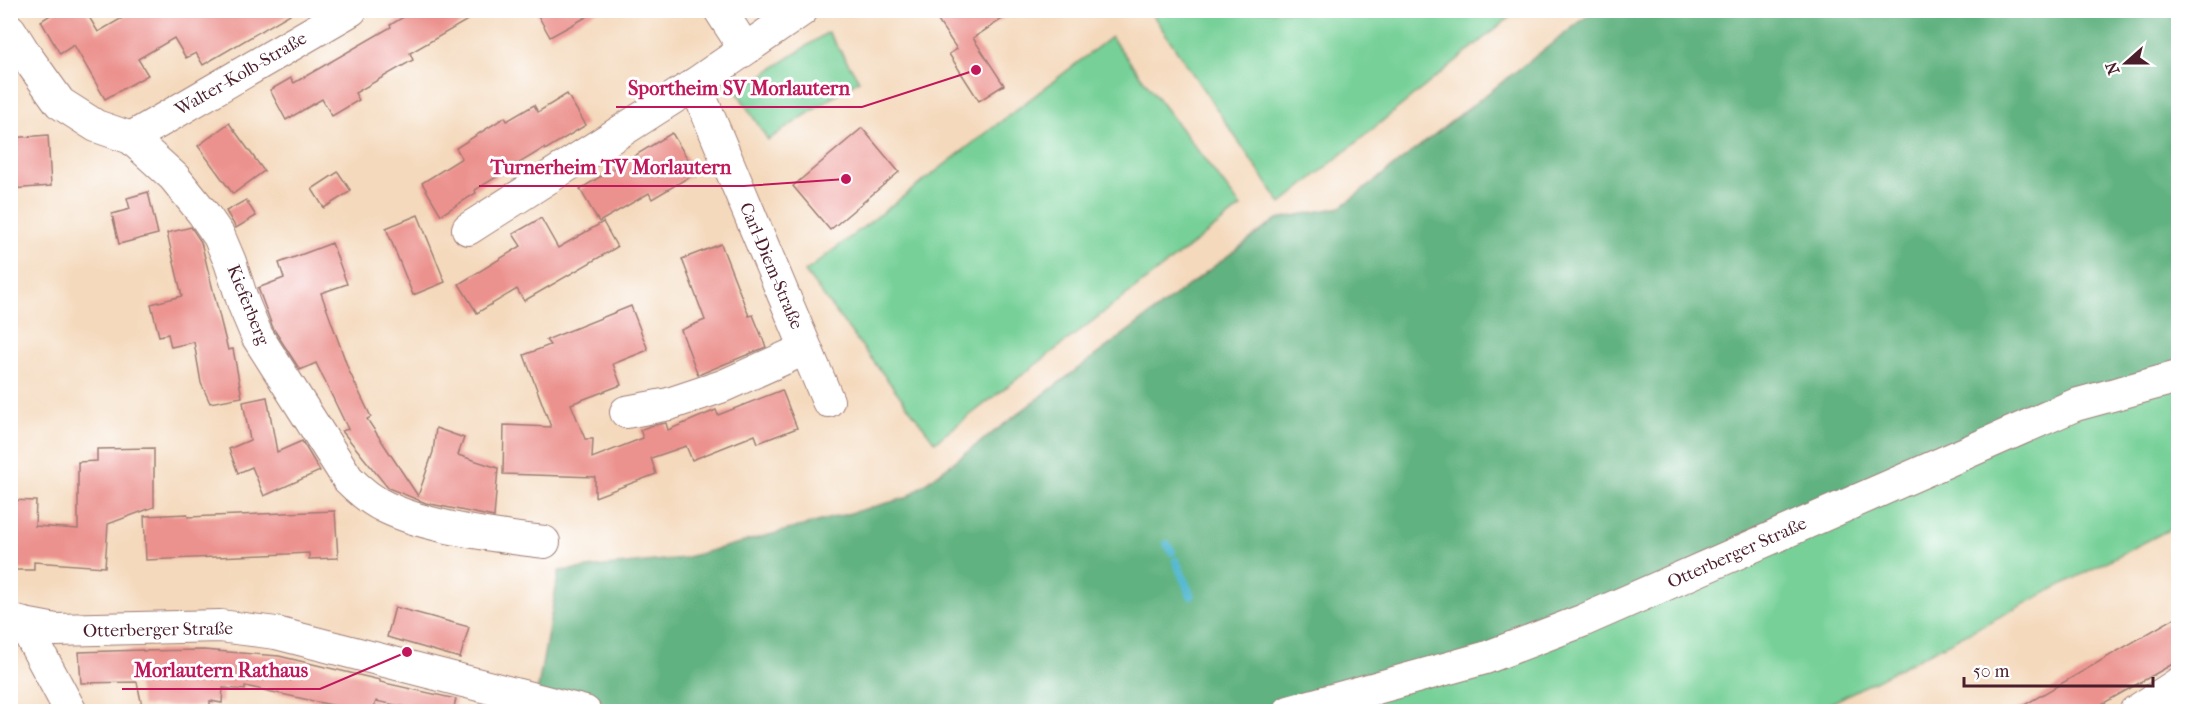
<svg xmlns="http://www.w3.org/2000/svg" width="2189" height="722" viewBox="0 0 2189 722" font-family="'IM FELL French Canon',serif">
	<style>
		.green { fill: #76d097; stroke: #607861; stroke-width: 1.5 }
		.forest { fill: #60b280; stroke: #556856; stroke-width: 1.5 }
		.lines { fill: none; stroke-linecap: round; stroke-linejoin: round }
		.stream { stroke: #52b8d1; stroke-width: 8 }
		.building { fill: #ec928e }
		.minor-casing { stroke: #9f7c74; stroke-width: 34 }
		.minor { stroke: #fff; stroke-width: 32 }
		.labels { text-anchor: middle; dominant-baseline: central; stroke-width: 6; stroke-linejoin: round; paint-order: stroke }
		.street-label { font-size: 18px; fill: #4a1f2b; stroke: #fff }
		.leader { fill: none; stroke: #c2185b; stroke-width: 2 }
		.callout-dot { fill: #c2185b; stroke: #fff; stroke-width: 2 }
		.callout-label { font-size: 20px; text-anchor: middle; font-weight: bold; fill: #c2185b; stroke: #fff; stroke-width: 6; stroke-linejoin: round; paint-order: stroke }
	</style>
	<rect width="100%" height="100%" fill="#fff"/>
	<filter id="ink" filterUnits="userSpaceOnUse"><feTurbulence type="fractalNoise" baseFrequency=".0167" numOctaves="2"/><feDisplacementMap in="SourceGraphic" scale="12" xChannelSelector="R" yChannelSelector="G"/><feConvolveMatrix kernelMatrix="1 2 1 2 8 2 1 2 1" color-interpolation-filters="sRGB"/></filter>
	<filter id="wash" filterUnits="userSpaceOnUse"><feTurbulence type="fractalNoise" baseFrequency=".008" numOctaves="4" result="noise"/><feDisplacementMap in="SourceGraphic" scale="24" xChannelSelector="R" yChannelSelector="G"/><feGaussianBlur stdDeviation="1.35" result="paint"/><feColorMatrix in="noise" values="0 0 0 0 0 0 0 0 0 0 0 0 0 0 0 0 0 1.4 0 .05"/><feComposite in="paint" operator="in"/></filter>
	<g filter="url(#wash)">
		<rect width="100%" height="100%" fill="#f4d9bc"/>
		<g class="green">
			<polygon points="1150,11 1517,11 1281,204"/>
			<polygon points="828,32 859,80 768,140 737,92"/>
			<polygon points="1111,37 1241,207 935,442 805,272"/>
			<polygon points="2178,384 2178,525 1816,711 1289,712 2075,405"/>
		</g>
		<polygon class="forest" points="1594,11 2178,11 2178,367 1582,621 1289,711 585,712 536,699 559,571 684,558 906,498 1277,219 1341,207"/>
		<g class="lines">
			<g class="stream">
				<polyline points="1167,544 1172,552"/>
				<polyline points="1176,561 1191,596"/>
			</g>
		</g>
		<g id="blocks">
			<g class="building">
				<polygon points="58,10 85,10 98,32 136,10 297,10 203,65 196,53 186,58 174,38 138,59 148,75 105,99 74,45 60,54 41,21"/>
				<polygon points="415,10 485,10 410,53 413,60 355,93 359,100 332,116 322,99 286,120 270,90 291,78 294,83 391,27 390,25"/>
				<polygon points="535,10 599,10 550,37"/>
				<polygon points="948,10 1016,10 973,38 1004,85 979,101 949,54 957,49 936,18"/>
				<polygon points="567,94 586,125 545,150 544,148 475,190 476,193 441,215 422,183 462,158 456,148 505,117 507,121 534,105 538,112"/>
				<polygon points="229,123 264,171 233,194 198,146"/>
				<polygon points="862,128 899,172 830,230 793,186"/>
				<polygon points="672,133 696,173 652,199 649,193 599,222 580,189"/>
				<polygon points="48,135 51,186 10,189 11,138"/>
				<polygon points="338,172 351,191 324,208 312,189"/>
				<polygon points="148,192 158,234 119,244 112,214 130,209 127,198"/>
				<polygon points="246,200 256,216 236,228 226,211"/>
				<polygon points="418,215 445,282 413,295 386,228"/>
				<polygon points="541,218 558,248 603,222 617,247 524,301 517,289 477,313 459,284 521,246 513,234"/>
				<polygon points="191,227 201,242 228,350 233,349 242,397 210,403 201,383 194,342 171,347 168,334 159,336 151,304 182,296 167,233"/>
				<polygon points="332,243 347,284 321,293 349,371 371,417 367,419 418,496 433,452 436,428 464,438 458,455 498,468 494,517 426,503 388,488 342,431 348,429 316,363 300,370 273,328 258,288 284,278 279,263"/>
				<polygon points="721,244 749,316 753,315 766,347 698,375 681,330 705,320 682,259"/>
				<polygon points="631,306 648,350 613,364 621,385 571,404 585,439 593,439 592,458 643,438 640,430 650,426 666,423 668,430 716,410 718,415 782,390 797,428 758,443 755,435 692,460 686,446 651,458 656,474 595,497 595,477 503,474 504,425 551,427 524,355 550,345 546,340"/>
				<polygon points="267,397 277,452 302,441 320,471 264,496 252,467 238,473 229,449 250,440 243,402"/>
				<polygon points="154,448 154,507 108,524 105,567 34,562 34,570 10,570 10,500 36,501 35,526 78,529 78,462 97,461 97,449"/>
				<polygon points="335,511 338,558 309,559 309,553 146,560 144,516 187,514 188,517"/>
				<polygon points="395,607 469,627 460,658 387,637"/>
				<polygon points="2178,616 2178,661 2102,704 2107,711 2014,711"/>
				<polygon points="143,650 143,651 203,650 279,656 380,680 380,682 456,699 453,711 426,711 376,701 373,711 359,711 245,686 245,690 223,688 222,703 210,701 210,706 142,706 137,682 81,683 79,652"/>
			</g>
		</g>
	</g>
	<g filter="url(#ink)">
		<use href="#blocks" fill-opacity="0" stroke="#9f7c74" stroke-width="1.5"/>
		<g class="lines">
			<defs>
				<g id="minor">
					<polyline points="720,10 745,49"/>
					<path d="M10 30 27 57 60 103 96 126 131 138 174 177 203 213 219 236 230 262 244 305 257 336 348 479C359 490 370 500 385 507 428 528 496 536 544 542"/>
					<polyline points="695,84 828,401"/>
					<polyline points="131,138 351,10"/>
					<polyline points="468,229 695,84 802,10"/>
					<polyline points="626,412 669,404 723,386 805,349"/>
					<polyline points="10,620 24,624 56,630 220,626 276,633 585,712"/>
					<polyline points="24,624 71,712"/>
					<polyline points="1289,712 1485,658 1582,621 2075,405 2178,377"/>
					<polyline points="2135,712 2178,684"/>
				</g>
			</defs>
			<use href="#minor" class="minor-casing"/>
			<use href="#minor" class="minor"/>
		</g>
	</g>
	<g class="labels">
		<g class="street-label">
			<text transform="translate(241 74) rotate(-30)">Walter-Kolb-Straße</text>
			<text transform="translate(771 266) rotate(67)">Carl-Diem-Straße</text>
			<text transform="translate(248 305) rotate(68)">Kieferberg</text>
			<text transform="translate(1737 553) rotate(-24)">Otterberger Straße</text>
			<text transform="translate(158 630) rotate(-1)">Otterberger Straße</text>
		</g>
	</g>
	<path class="leader" d="M976 70L862 107H616M846 179L744 186H479M407 652L320 689H122"/>
	<g class="callout-dot">
		<circle cx="976" cy="70" r="6"/>
		<circle cx="846" cy="179" r="6"/>
		<circle cx="407" cy="652" r="6"/>
	</g>
	<g class="callout-label">
		<text x="739" y="95">Sportheim SV Morlautern</text>
		<text x="611" y="174">Turnerheim TV Morlautern</text>
		<text x="221" y="677">Morlautern Rathaus</text>
	</g>
	<rect width="2189" height="722" fill="none" stroke="#fff" stroke-width="36"/>
	<g transform="translate(2126 63) rotate(249)" stroke="#ffffff" stroke-width="4.5" paint-order="stroke">
	<path d="M0-4.5L10 22L0 15L-10 22Z" fill="#4a1f2b"/>
	<text y="-9" font-size="16" font-weight="bold" text-anchor="middle" fill="#4a1f2b">N</text>
	</g>
	<path d="M1964 677v9h189v-9" fill="none" stroke="#4a1f2b" stroke-width="3"/>
	<text x="1973" y="677" font-size="18" fill="#4a1f2b" stroke="#ffffff" stroke-width="4.5" paint-order="stroke">50 m</text>
</svg>
